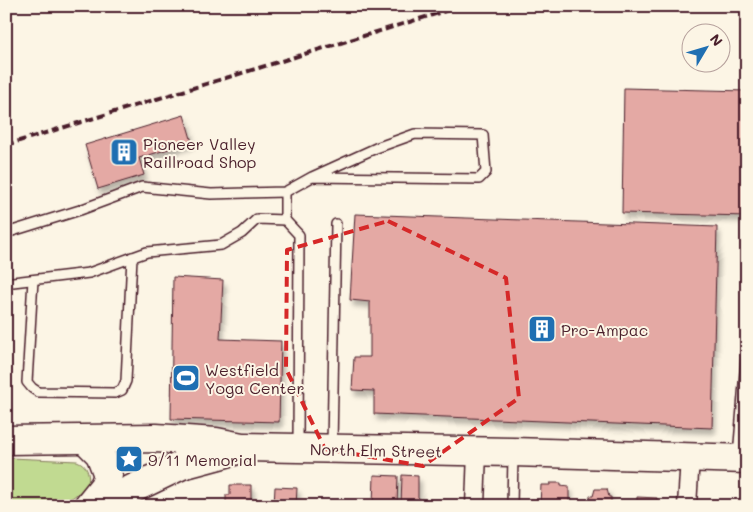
<svg xmlns="http://www.w3.org/2000/svg" width="753" height="512" viewBox="0 0 753 512" font-family="Mali,sans-serif">
	<style>
		.green { fill: #c1da91; stroke: #867c5e }
		.building { fill: #e4a9a4; stroke: #4a1f2b; filter: url(#shadow) }
		.lines { fill: none; stroke-linecap: round; stroke-linejoin: round }
		.service-casing { stroke: #4a1f2b; stroke-width: 12 }
		.minor-casing { stroke: #4a1f2b; stroke-width: 21 }
		.trunk-casing { stroke: #4a1f2b; stroke-width: 31 }
		.service { stroke: #fcf5e5; stroke-width: 9 }
		.minor { stroke: #fcf5e5; stroke-width: 18 }
		.trunk { stroke: #fcf5e5; stroke-width: 28 }
		.rail { stroke: #4a1f2b; stroke-width: 4; stroke-dasharray: 8 4; stroke-linecap: butt }
		.marked { fill: none; stroke: #d62828; stroke-width: 4; stroke-dasharray: 10 6; stroke-linejoin: round }
		.labels { text-anchor: middle; dominant-baseline: central; stroke-width: 4; stroke-linejoin: round; paint-order: stroke }
		.poi-label { font-size: 16px; fill: #4a1f2b; stroke: #fcf5e5; text-anchor: start }
		.street-label { font-size: 16px; fill: #4a1f2b; stroke: #fcf5e5 }
	</style>
	<defs>
		<filter id="shadow"><feDropShadow dx="3" dy="5.5" stdDeviation="2.5" flood-color="#0004"/></filter>
	</defs>
	<rect width="100%" height="100%" fill="#fcf5e5"/>
	<filter id="ink" filterUnits="userSpaceOnUse"><feTurbulence type="fractalNoise" baseFrequency=".02" numOctaves="2"/><feDisplacementMap in="SourceGraphic" scale="10" xChannelSelector="R" yChannelSelector="G"/><feConvolveMatrix kernelMatrix="1 2 1 2 8 2 1 2 1" color-interpolation-filters="sRGB"/></filter>
	<g filter="url(#ink)">
		<path class="green" d="M11 458 77 461C88 465 90 475 88 486L61 506H6V461Z"/>
		<g class="building">
			<polygon points="624,88 747,91 747,216 622,213"/>
			<polygon points="184,115 192,142 139,158 144,175 98,189 85,145"/>
			<polygon points="355,214 717,227 712,428 374,414 374,391 352,390 354,357 370,357 370,302 350,300"/>
			<polygon points="173,277 223,280 220,339 281,341 279,422 171,419"/>
			<polygon points="374,475 398,476 397,506 373,506"/>
			<polygon points="402,475 418,476 418,497 420,499 420,506 401,506"/>
			<polygon points="550,483 561,483 561,486 569,487 569,506 540,506 541,485 550,485"/>
			<polygon points="230,485 251,485 251,506 226,506 226,495 230,495"/>
			<polygon points="275,487 297,488 296,506 274,506"/>
			<polygon points="595,489 607,489 609,497 611,497 611,506 590,506 590,496 593,496"/>
			<polygon points="637,497 657,498 657,506 637,506"/>
		</g>
		<g class="lines">
			<defs>
				<g id="service">
					<polyline points="285,192 285,220"/>
					<polyline points="6,233 80,210 142,187 211,194 285,192 312,177 376,148 415,134 483,135 486,172 479,179 312,177"/>
					<polyline points="33,280 27,382 32,388 38,392 115,393 122,390 126,381 132,257"/>
					<polyline points="6,282 13,282 89,273 147,252 221,245 242,233 257,219 285,220 299,235 298,446"/>
					<polyline points="332,446 336,224"/>
					<polyline points="738,456 747,347"/>
					<polyline points="512,506 513,455"/>
				</g>
				<g id="minor">
					<polyline points="475,506 477,451"/>
					<polyline points="687,506 690,457"/>
				</g>
				<g id="trunk">
					<polyline points="6,440 156,438 216,442 242,447 513,452 747,459"/>
					<polyline points="86,440 100,454 108,475 104,486 88,506"/>
					<polyline points="102,506 128,491 182,465 234,451"/>
				</g>
			</defs>
			<use href="#service" class="service-casing"/>
			<use href="#minor" class="minor-casing"/>
			<use href="#trunk" class="trunk-casing"/>
			<use href="#service" class="service"/>
			<use href="#minor" class="minor"/>
			<use href="#trunk" class="trunk"/>
			<polyline class="rail" points="6,145 462,6"/>
		</g>
	</g>
	<path class="marked" d="M388 221 506 278 519 398 423 466 325 449 286 369 287 250Z"/>
	<defs>
		<symbol id="building-square" viewBox="-11 -11 22 22"><rect x="-9" y="-9" width="18" height="18" rx="4" fill="#1f6fb2" stroke="#fcf5e5"/><path d="M-4-6H4V6H1V3H-1V6H-4ZM-2.5-4.3h1.7v1.8h-1.7ZM.8-4.3h1.7v1.8H.8ZM-2.5-1h1.7V.8h-1.7ZM.8-1h1.7V.8H.8Z" fill="#fff"/></symbol>
		<symbol id="stadium-square" viewBox="-11 -11 22 22"><rect x="-9" y="-9" width="18" height="18" rx="4" fill="#1f6fb2" stroke="#fcf5e5"/><path d="M0-5a6.5 5 0 1 0 0 10a6.5 5 0 1 0 0-10ZM-3.5-1.8h7v3.6h-7Z" fill="#fff"/></symbol>
		<symbol id="sight-square" viewBox="-11 -11 22 22"><rect x="-9" y="-9" width="18" height="18" rx="4" fill="#1f6fb2" stroke="#fcf5e5"/><path d="M0-6L1.8-2.2L6-1.7L2.9 1.2L3.7 5.4L0 3.3L-3.7 5.4L-2.9 1.2L-6-1.7L-1.8-2.2Z" fill="#fff"/></symbol>
	</defs>
	<g fill-rule="evenodd">
		<use href="#building-square" x="108" y="136" width="32" height="32"/>
		<use href="#building-square" x="526" y="313" width="32" height="32"/>
		<use href="#stadium-square" x="170" y="362" width="32" height="32"/>
		<use href="#sight-square" x="113" y="443" width="32" height="32"/>
	</g>
	<g class="labels">
		<g class="poi-label">
			<text x="143" y="143">Pioneer Valley<tspan x="143" dy="18">Raillroad Shop</tspan></text>
			<text x="561" y="329">Pro-Ampac</text>
			<text x="205" y="369">Westfield<tspan x="205" dy="18">Yoga Center</tspan></text>
			<text x="148" y="459">9/11 Memorial</text>
		</g>
		<g class="street-label">
			<text transform="translate(376 450) rotate(1)">North Elm Street</text>
		</g>
	</g>
	<rect width="753" height="512" fill="none" stroke="#fcf5e5" stroke-width="25"/>
	<rect x="12" y="12" width="728" height="487" fill="none" stroke="#4a1f2b" stroke-width="2" filter="url(#ink)"/>
	<g transform="translate(706 48) rotate(52)"><circle r="24" fill="#fcf5e5" stroke="#b59f9b"/>
	<path d="M0-4L9 19L0 12L-9 19Z" fill="#1f6fb2"/>
	<text y="-8" font-size="14" font-weight="bold" text-anchor="middle" fill="#4a1f2b">N</text>
	</g>
</svg>
